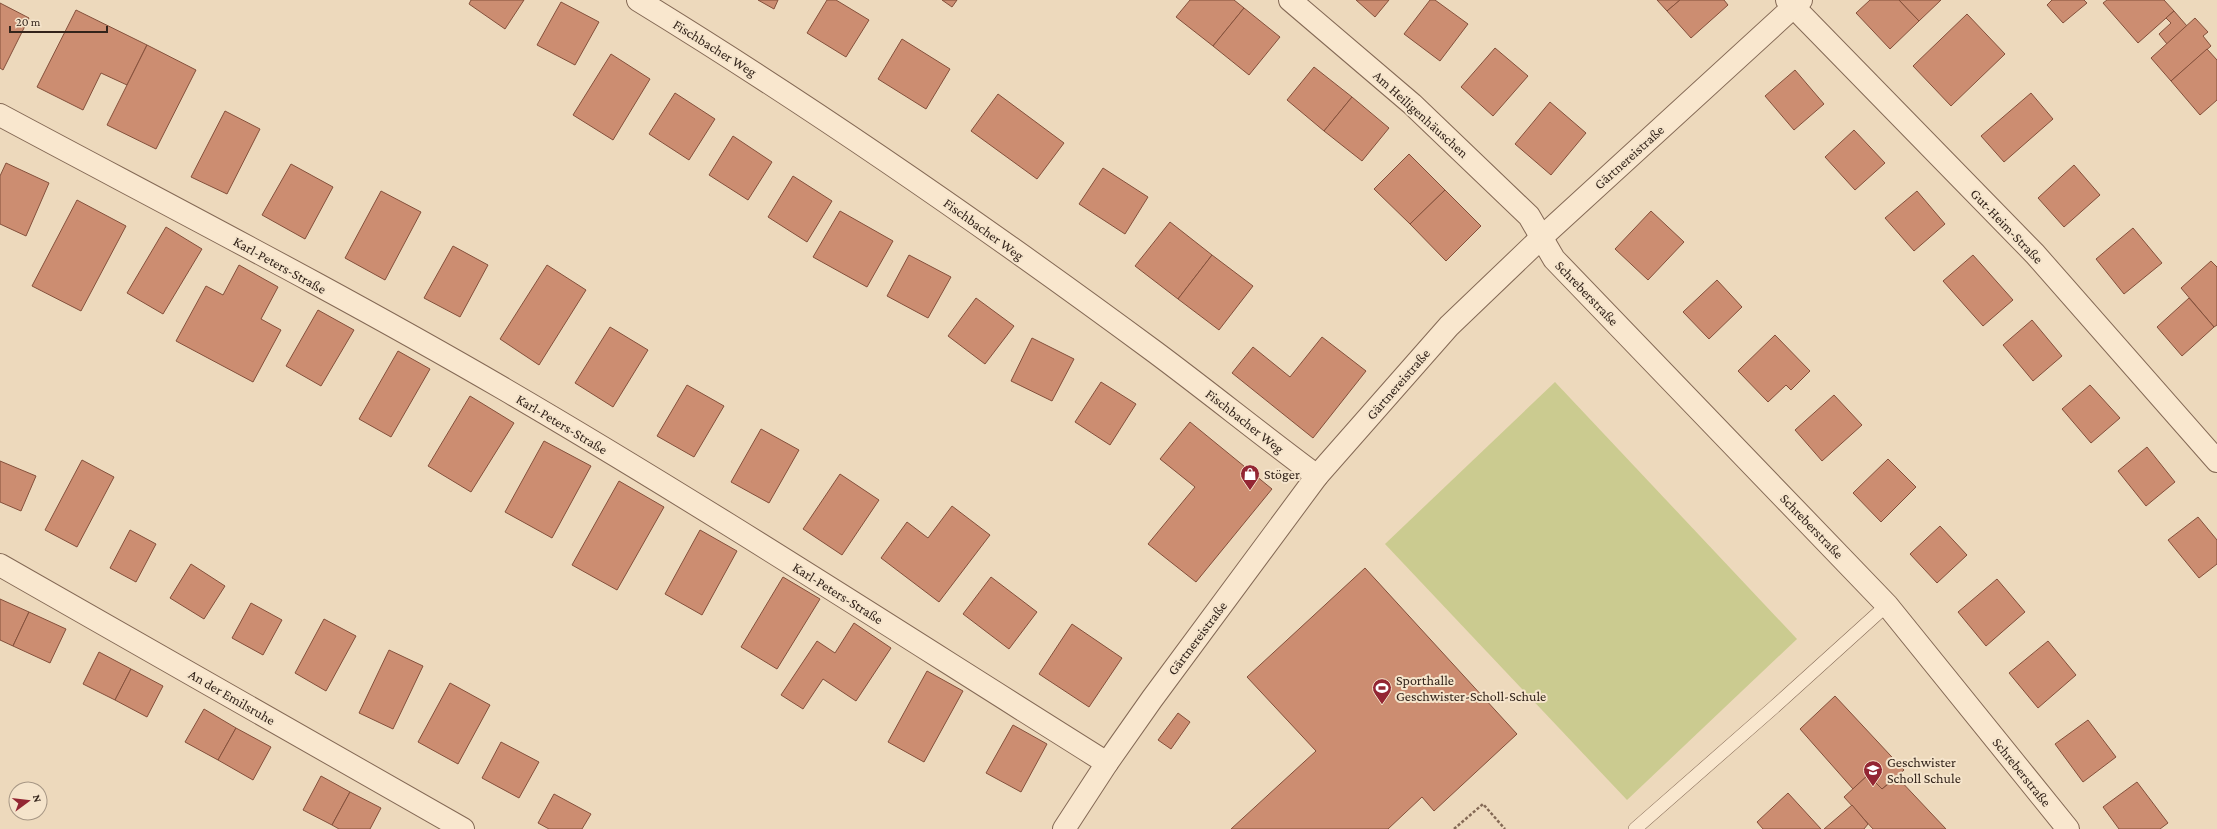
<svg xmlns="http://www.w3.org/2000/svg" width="2217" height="829" viewBox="0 0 2217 829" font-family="'Crimson Pro',serif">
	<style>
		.pitch { fill: #cbcb90 }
		.building { fill: #cc8d71; stroke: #84503b }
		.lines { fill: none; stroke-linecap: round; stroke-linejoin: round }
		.service-casing { stroke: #846955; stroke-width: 14 }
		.minor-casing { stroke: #846955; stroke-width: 24 }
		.path { stroke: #846955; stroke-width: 2.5; stroke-dasharray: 3 2; stroke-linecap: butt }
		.service { stroke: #f9e7ce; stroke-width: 13 }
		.minor { stroke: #f9e7ce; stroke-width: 22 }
		.labels { text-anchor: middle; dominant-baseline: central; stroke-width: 4; stroke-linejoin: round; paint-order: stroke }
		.street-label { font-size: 14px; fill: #33241b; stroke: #f5e4cb }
		.poi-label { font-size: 14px; fill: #33241b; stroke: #f5e4cb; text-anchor: start }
	</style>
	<rect width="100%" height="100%" fill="#edd9bc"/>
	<polygon class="pitch" points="1555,382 1797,639 1627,800 1385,544"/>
	<g class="building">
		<polygon points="471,0 524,0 505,29 469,4"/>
		<polygon points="758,0 778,0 774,9"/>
		<polygon points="827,0 836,0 869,20 846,57 807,33"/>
		<polygon points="942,0 957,0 952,7"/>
		<polygon points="1190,0 1234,0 1244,8 1213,46 1176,17"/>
		<polygon points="1356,0 1389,0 1375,17"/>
		<polygon points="1430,0 1435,0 1468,24 1440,61 1404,34"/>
		<polygon points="1657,0 1680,0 1667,11"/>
		<polygon points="1680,0 1724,0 1728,5 1691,38 1667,11"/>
		<polygon points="1870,0 1899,0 1919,21 1890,49 1856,13"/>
		<polygon points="1899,0 1941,0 1919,21"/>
		<polygon points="2052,0 2084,0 2087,3 2063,23 2047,5"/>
		<polygon points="2107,0 2164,0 2174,11 2138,43 2103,3"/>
		<polygon points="561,2 599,22 575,65 537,45"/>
		<polygon points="0,3 29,18 3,70 0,68"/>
		<polygon points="1244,8 1280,37 1249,75 1213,46"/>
		<polygon points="76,10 147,45 127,85 101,73 83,110 37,87"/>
		<polygon points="2174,11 2187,26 2167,44 2159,34 2171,23 2166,18"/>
		<polygon points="1967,14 2005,54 1951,106 1913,66"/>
		<polygon points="2195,18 2208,32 2203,36 2211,46 2171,81 2151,58"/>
		<polygon points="902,39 950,69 926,109 878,79"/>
		<polygon points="147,45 196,70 156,149 107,125"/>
		<polygon points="1495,48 1528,76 1493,116 1461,87"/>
		<polygon points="2207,49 2217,60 2217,100 2200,115 2171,81"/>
		<polygon points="611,54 650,79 613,140 573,115"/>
		<polygon points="1314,67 1352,97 1324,131 1287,100"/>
		<polygon points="1795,70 1824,104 1794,130 1765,96"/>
		<polygon points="675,93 715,119 689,160 649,134"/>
		<polygon points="2031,93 2053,119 2004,162 1981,136"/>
		<polygon points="998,94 1064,143 1037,179 971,131"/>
		<polygon points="1352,97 1389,128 1362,161 1324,131"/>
		<polygon points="1550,102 1586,133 1551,175 1515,144"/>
		<polygon points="225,111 260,129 227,194 191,177"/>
		<polygon points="1854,130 1885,163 1855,190 1825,157"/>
		<polygon points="733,136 772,162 748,200 709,175"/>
		<polygon points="1409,154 1445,190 1410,224 1374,189"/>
		<polygon points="6,163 49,183 26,236 0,224 0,176"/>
		<polygon points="291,164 333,187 305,239 262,215"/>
		<polygon points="2074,165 2100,195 2064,227 2038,198"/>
		<polygon points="1103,168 1148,197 1125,234 1079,204"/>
		<polygon points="793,176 832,201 807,242 768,217"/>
		<polygon points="1445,190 1481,226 1446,261 1410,224"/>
		<polygon points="381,191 421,212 385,280 345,258"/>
		<polygon points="1917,191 1945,224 1914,251 1885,218"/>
		<polygon points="77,200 126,226 81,311 32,286"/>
		<polygon points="840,211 893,241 867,287 813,257"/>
		<polygon points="1651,211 1684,242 1648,280 1615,249"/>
		<polygon points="1170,222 1212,255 1178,299 1135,266"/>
		<polygon points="166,227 202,249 163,314 127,293"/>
		<polygon points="2133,228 2162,263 2124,294 2096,259"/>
		<polygon points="453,246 488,265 460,317 424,298"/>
		<polygon points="909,255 951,277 928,318 887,296"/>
		<polygon points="1212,255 1253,286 1219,330 1178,299"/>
		<polygon points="1973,255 2013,300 1983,326 1943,281"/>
		<polygon points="2211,261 2217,267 2217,325 2214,327 2181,288"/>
		<polygon points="239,265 278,287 261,319 281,330 253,382 176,341 206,286 223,295"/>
		<polygon points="547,265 586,290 539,365 500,339"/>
		<polygon points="1717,280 1742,307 1709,339 1683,312"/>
		<polygon points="976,298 1014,326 985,364 948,336"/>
		<polygon points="2189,298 2214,327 2182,356 2157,327"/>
		<polygon points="318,310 354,330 321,386 286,366"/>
		<polygon points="2032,320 2062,356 2033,381 2003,345"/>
		<polygon points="610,327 648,350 613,407 575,383"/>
		<polygon points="1775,335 1810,371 1791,390 1786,385 1768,402 1738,371"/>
		<polygon points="1322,337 1366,371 1313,438 1232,373 1253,347 1290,377"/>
		<polygon points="1032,338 1074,359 1052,401 1011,381"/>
		<polygon points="398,351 430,369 391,437 359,419"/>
		<polygon points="1101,382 1136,404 1110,445 1075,422"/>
		<polygon points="687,385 724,406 694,457 657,436"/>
		<polygon points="2090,385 2120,418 2091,443 2062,409"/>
		<polygon points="1834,395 1862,425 1822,461 1795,430"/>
		<polygon points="470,396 514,423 471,492 428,466"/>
		<polygon points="1190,422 1272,489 1196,582 1148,544 1195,487 1160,459"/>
		<polygon points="761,429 799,450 769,503 731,482"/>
		<polygon points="544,441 591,466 552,538 505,512"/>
		<polygon points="2147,447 2175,482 2146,506 2118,471"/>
		<polygon points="1888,459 1916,487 1881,522 1853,493"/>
		<polygon points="82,460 114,477 77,547 45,530"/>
		<polygon points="0,461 36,476 21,511 0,502"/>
		<polygon points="840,474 879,500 842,555 803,529"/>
		<polygon points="619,481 664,507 617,590 572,565"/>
		<polygon points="952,506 990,535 939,602 881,558 907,522 928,538"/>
		<polygon points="2198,517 2217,540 2217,564 2199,578 2168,540"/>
		<polygon points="1940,526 1967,555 1937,583 1910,554"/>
		<polygon points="130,530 156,544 136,582 110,568"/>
		<polygon points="700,530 737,551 702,615 665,594"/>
		<polygon points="191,564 225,586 204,619 170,598"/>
		<polygon points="1365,568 1517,734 1434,811 1422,797 1388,829 1231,829 1316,751 1247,677"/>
		<polygon points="783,577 820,599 777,669 741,647"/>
		<polygon points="991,577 1037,612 1009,649 963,614"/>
		<polygon points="1997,579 2025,612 1986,646 1958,612"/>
		<polygon points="0,599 29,612 13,646 0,640"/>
		<polygon points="251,603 282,620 263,655 232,638"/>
		<polygon points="29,612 66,629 50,663 13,646"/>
		<polygon points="324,619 356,636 326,691 295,673"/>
		<polygon points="854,623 891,648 856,701 823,679 803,709 781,695 817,641 835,653"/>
		<polygon points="1072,624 1122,658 1089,707 1039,674"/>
		<polygon points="2048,641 2076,675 2038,708 2009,673"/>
		<polygon points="389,650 423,666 393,729 359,713"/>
		<polygon points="99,652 131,669 115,700 83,684"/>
		<polygon points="131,669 163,686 147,717 115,700"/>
		<polygon points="927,671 963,691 924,762 888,742"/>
		<polygon points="450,683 490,705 458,764 418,742"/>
		<polygon points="1835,696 1904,770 1882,789 1868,775 1853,789 1800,729"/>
		<polygon points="204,709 236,728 218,760 185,742"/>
		<polygon points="1178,713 1190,722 1171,749 1158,740"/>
		<polygon points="2088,720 2116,757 2083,782 2055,744"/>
		<polygon points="1013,725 1047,744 1021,792 986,773"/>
		<polygon points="236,728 271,747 253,780 218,760"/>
		<polygon points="501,742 539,762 519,798 482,778"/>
		<polygon points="1868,775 1882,789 1897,777 1946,829 1873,829 1844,797"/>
		<polygon points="321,776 350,792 332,825 303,810"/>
		<polygon points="2137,782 2168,823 2160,829 2119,829 2103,807"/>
		<polygon points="350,792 381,808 370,829 339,829 332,825"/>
		<polygon points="1788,793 1821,829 1763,829 1757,822"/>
		<polygon points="554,794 591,814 582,829 549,829 538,823"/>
		<polygon points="1852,805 1868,824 1864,829 1824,829"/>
	</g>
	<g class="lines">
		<defs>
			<polyline id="service" points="1635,829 1773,708 1887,605"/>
			<g id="minor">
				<path d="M638 0C816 109 987 228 1155 352 1210 393 1263 436 1317 476"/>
				<polyline points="1290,0 1412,104 1529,216 1554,259 1887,605 2068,829"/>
				<polyline points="1787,0 2035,254 2217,461"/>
				<path d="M0 115C168 205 339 293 504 389 708 508 906 637 1107 763"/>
				<polyline points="0,565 463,829"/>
				<polyline points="1064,829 1107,763 1152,699 1317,476 1449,326 1542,237 1801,0"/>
			</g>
		</defs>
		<use href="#service" class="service-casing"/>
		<use href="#minor" class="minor-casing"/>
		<polyline class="path" points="1454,829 1483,804 1505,829"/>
		<use href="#service" class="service"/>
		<use href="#minor" class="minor"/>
	</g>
	<defs>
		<symbol id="shop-pin" viewBox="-11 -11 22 30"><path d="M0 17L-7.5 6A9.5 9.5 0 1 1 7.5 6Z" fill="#932633" stroke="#f5e4cb"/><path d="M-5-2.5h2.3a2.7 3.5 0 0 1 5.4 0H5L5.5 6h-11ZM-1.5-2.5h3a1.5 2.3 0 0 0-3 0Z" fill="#fff"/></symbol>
		<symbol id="stadium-pin" viewBox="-11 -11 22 30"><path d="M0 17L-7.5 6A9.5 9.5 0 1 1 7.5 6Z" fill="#932633" stroke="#f5e4cb"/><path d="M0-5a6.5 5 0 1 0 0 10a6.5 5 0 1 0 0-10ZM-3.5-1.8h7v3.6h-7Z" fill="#fff"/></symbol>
		<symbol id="school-pin" viewBox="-11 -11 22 30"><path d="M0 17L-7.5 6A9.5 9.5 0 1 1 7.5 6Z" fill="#932633" stroke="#f5e4cb"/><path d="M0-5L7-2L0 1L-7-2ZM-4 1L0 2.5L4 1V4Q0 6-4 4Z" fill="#fff"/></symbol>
	</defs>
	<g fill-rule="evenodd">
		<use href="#shop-pin" x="1239" y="463" width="22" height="30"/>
		<use href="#stadium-pin" x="1371" y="677" width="22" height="30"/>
		<use href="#school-pin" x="1862" y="759" width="22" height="30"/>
	</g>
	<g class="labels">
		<g class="street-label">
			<text transform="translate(715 48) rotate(32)">Fischbacher Weg</text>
			<text transform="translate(1421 114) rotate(42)">Am Heiligenhäuschen</text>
			<text transform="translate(1629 157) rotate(-42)">Gärtnereistraße</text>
			<text transform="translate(2007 226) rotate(46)">Gut-Heim-Straße</text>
			<text transform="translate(984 229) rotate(36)">Fischbacher Weg</text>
			<text transform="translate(280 265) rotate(29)">Karl-Peters-Straße</text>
			<text transform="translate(1587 293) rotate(46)">Schreberstraße</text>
			<text transform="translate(1398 384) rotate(-49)">Gärtnereistraße</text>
			<text transform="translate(1245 421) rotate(38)">Fischbacher Weg</text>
			<text transform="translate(562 424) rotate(31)">Karl-Peters-Straße</text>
			<text transform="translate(1812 526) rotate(46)">Schreberstraße</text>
			<text transform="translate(838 593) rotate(32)">Karl-Peters-Straße</text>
			<text transform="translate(1197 638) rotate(-53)">Gärtnereistraße</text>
			<text transform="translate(232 697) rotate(30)">An der Emilsruhe</text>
			<text transform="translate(2022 772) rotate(51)">Schreberstraße</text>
		</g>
		<g class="poi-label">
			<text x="1264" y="474">Stöger</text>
			<text x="1396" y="680">Sporthalle<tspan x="1396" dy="16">Geschwister-Scholl-Schule</tspan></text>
			<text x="1887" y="762">Geschwister<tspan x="1887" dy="16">Scholl Schule</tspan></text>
		</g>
	</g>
	<g transform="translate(28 801) rotate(75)"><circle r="19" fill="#f5e4cb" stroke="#a79785"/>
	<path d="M0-3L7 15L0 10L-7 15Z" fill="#932633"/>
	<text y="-6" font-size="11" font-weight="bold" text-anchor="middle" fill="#33241b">N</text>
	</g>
	<path d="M10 26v6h97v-6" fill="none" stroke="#33241b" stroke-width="2"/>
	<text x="16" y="26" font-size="12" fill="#33241b" stroke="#f5e4cb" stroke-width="3" paint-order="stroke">20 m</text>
</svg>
